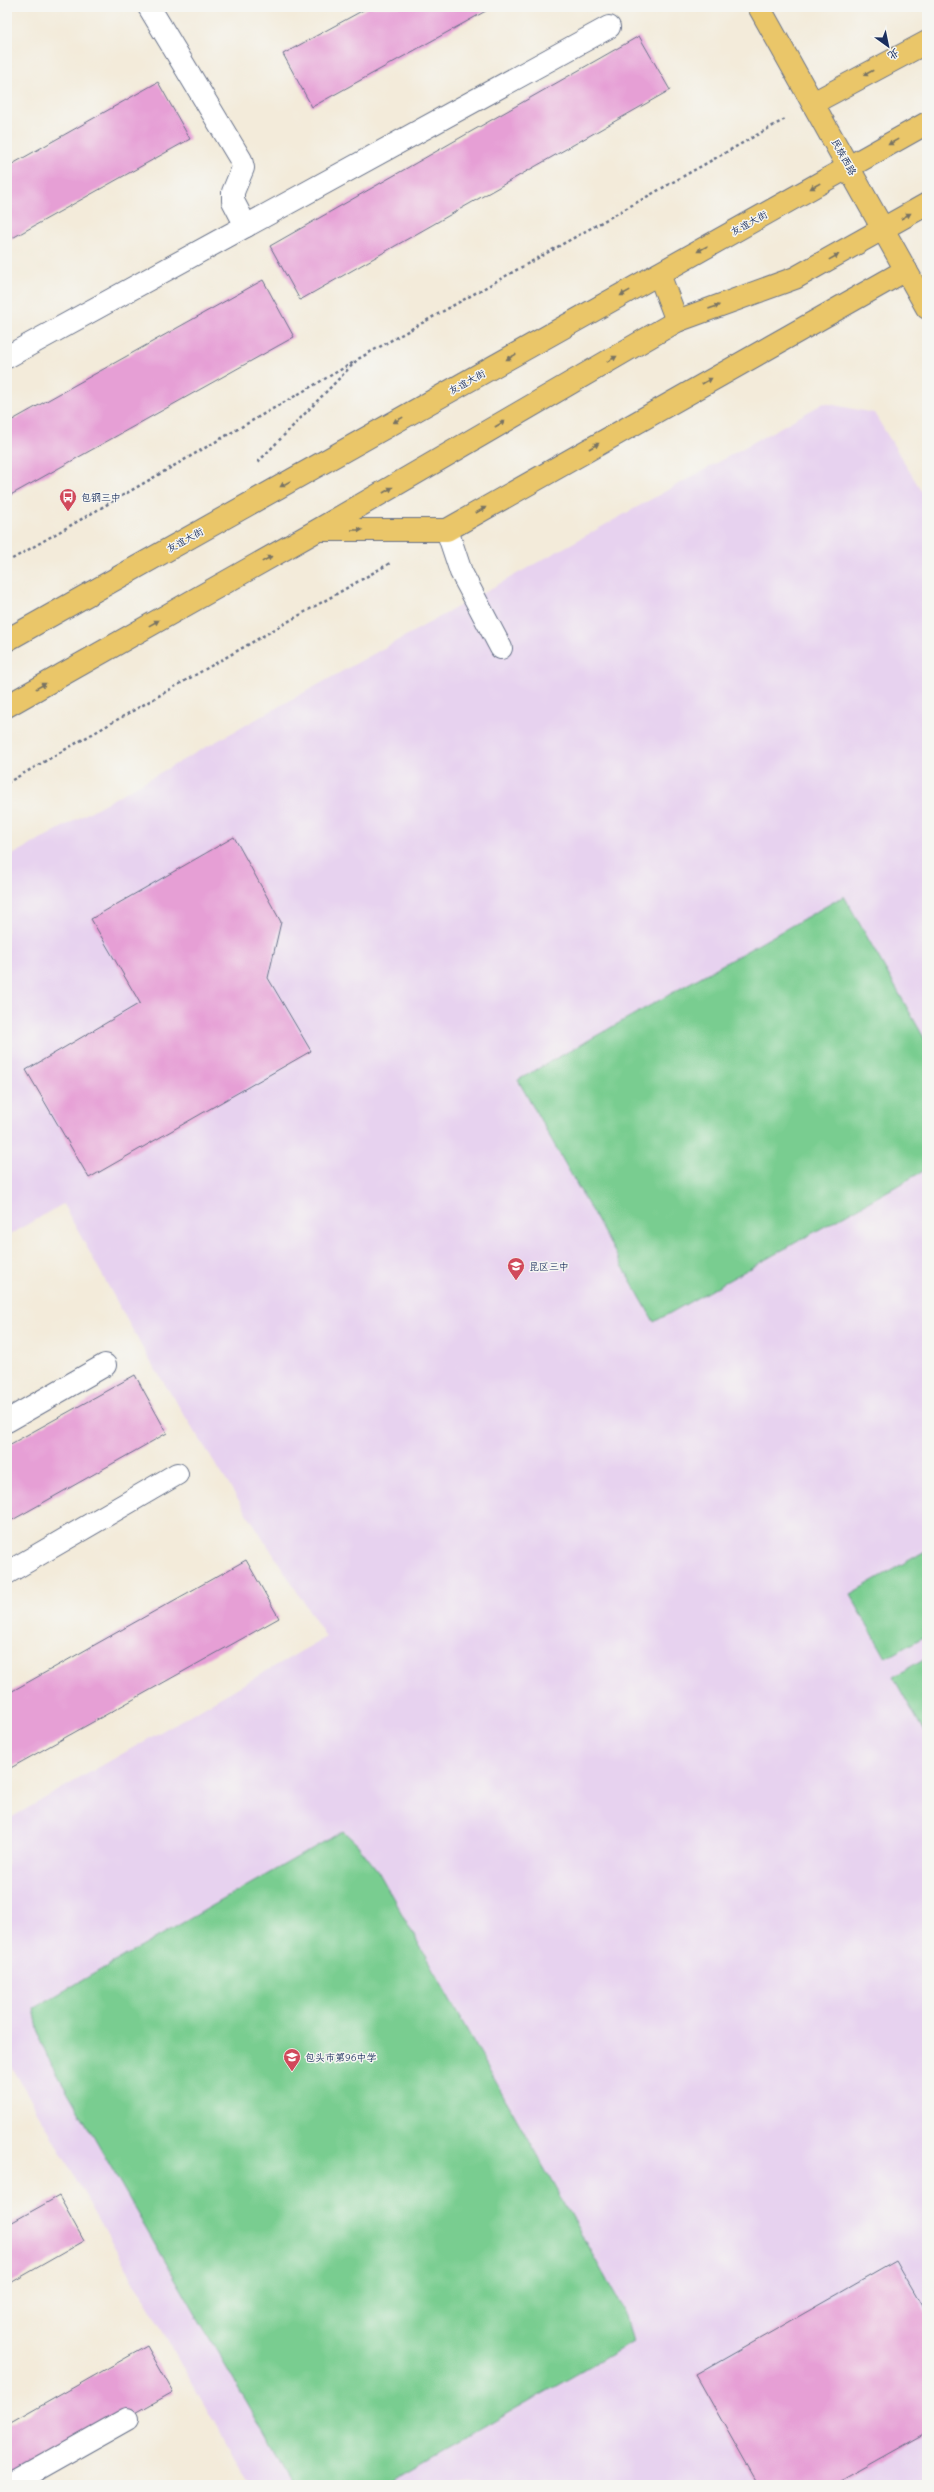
<svg xmlns="http://www.w3.org/2000/svg" width="934" height="2492" viewBox="0 0 934 2492" font-family="Delius,'LXGW WenKai TC',sans-serif">
	<style>
		.built { fill: #e7d2ef }
		.green { fill: #79cd90; stroke: #4a7e77 }
		.building { fill: #e69fd5 }
		.lines { fill: none; stroke-linecap: round; stroke-linejoin: round }
		.minor-casing { stroke: #677189; stroke-width: 24 }
		.major-casing { stroke: #677189; stroke-width: 24 }
		.path { stroke: #677189; stroke-width: 2.5; stroke-dasharray: 3 3; stroke-linecap: butt }
		.minor { stroke: #fff; stroke-width: 22 }
		.major { stroke: #eac669; stroke-width: 22 }
		.oneway { fill: #787363 }
		.labels { text-anchor: middle; dominant-baseline: central; stroke-width: 3; stroke-linejoin: round; paint-order: stroke }
		.street-label { font-size: 10px; fill: #1b2f5e; stroke: #f6f6f2 }
		.poi-label { font-size: 10px; fill: #1b2f5e; stroke: #f6f6f2; text-anchor: start }
	</style>
	<rect width="100%" height="100%" fill="#f6f6f2"/>
	<filter id="ink" filterUnits="userSpaceOnUse"><feTurbulence type="fractalNoise" baseFrequency=".025" numOctaves="2"/><feDisplacementMap in="SourceGraphic" scale="8" xChannelSelector="R" yChannelSelector="G"/><feConvolveMatrix kernelMatrix="1 2 1 2 8 2 1 2 1" color-interpolation-filters="sRGB"/></filter>
	<filter id="wash" filterUnits="userSpaceOnUse"><feTurbulence type="fractalNoise" baseFrequency=".012" numOctaves="4" result="noise"/><feDisplacementMap in="SourceGraphic" scale="16" xChannelSelector="R" yChannelSelector="G"/><feGaussianBlur stdDeviation="0.9" result="paint"/><feColorMatrix in="noise" values="0 0 0 0 0 0 0 0 0 0 0 0 0 0 0 0 0 1.4 0 .05"/><feComposite in="paint" operator="in"/></filter>
	<g filter="url(#wash)">
		<rect width="100%" height="100%" fill="#f3ebda"/>
		<polygon class="built" points="824,403 874,413 927,500 927,2485 250,2485 7,2058 7,1820 326,1637 148,1358 63,1204 7,1236 7,858"/>
		<g class="green">
			<polygon points="844,896 927,1043 927,1169 654,1322 518,1080"/>
			<polygon points="927,1550 927,1635 886,1658 850,1594"/>
			<polygon points="927,1657 927,1737 893,1677"/>
			<polygon points="343,1831 357,1844 378,1871 619,2302 626,2316 633,2342 383,2485 294,2485 47,2056 40,2040 34,2008"/>
		</g>
		<g id="blocks">
			<g class="building">
				<polygon points="369,7 493,7 312,107 283,54"/>
				<polygon points="639,36 670,90 300,300 270,246"/>
				<polygon points="158,82 190,139 7,241 7,167"/>
				<polygon points="263,280 294,337 7,497 7,423"/>
				<polygon points="234,837 281,922 268,978 311,1051 89,1178 26,1070 140,1003 91,919"/>
				<polygon points="135,1375 167,1433 7,1523 7,1446"/>
				<polygon points="246,1560 279,1618 7,1770 7,1694"/>
				<polygon points="59,2196 84,2241 7,2285 7,2225"/>
				<polygon points="896,2261 927,2315 927,2433 834,2485 758,2485 696,2375"/>
				<polygon points="147,2346 173,2392 7,2485 7,2425"/>
			</g>
		</g>
	</g>
	<g filter="url(#ink)">
		<use href="#blocks" fill-opacity="0" stroke="#677189" stroke-width="1"/>
		<g class="lines">
			<defs>
				<g id="minor">
					<polyline points="149,7 241,160 243,168 233,192 233,201 246,226"/>
					<polyline points="7,357 609,27"/>
					<polyline points="447,530 461,572 501,648"/>
					<polyline points="7,1421 105,1365"/>
					<polyline points="7,1573 177,1474"/>
					<polyline points="10,2485 127,2419"/>
				</g>
				<g id="major">
					<polyline points="759,7 927,308"/>
					<polyline points="813,103 927,42"/>
					<polyline points="659,274 677,321"/>
					<polyline points="319,530 447,530 906,270"/>
					<polyline points="7,640 927,123"/>
					<polyline points="7,706 318,530 677,321 795,278 927,204"/>
				</g>
			</defs>
			<use href="#minor" class="minor-casing"/>
			<use href="#major" class="major-casing"/>
			<g class="path">
				<polyline points="258,462 358,359 787,118"/>
				<polyline points="7,562 354,362"/>
				<polyline points="7,783 392,562"/>
			</g>
			<use href="#minor" class="minor"/>
			<use href="#major" class="major"/>
		</g>
		<defs><path id="oneway-solid" d="M-6-.8H1V-3.2L6.5 0L1 3.2V.8H-6Z"/></defs>
		<g class="oneway">
			<use href="#oneway-solid" transform="translate(868 73) rotate(152)"/>
			<use href="#oneway-solid" transform="translate(893 142) rotate(151)"/>
			<use href="#oneway-solid" transform="translate(815 186) rotate(151)"/>
			<use href="#oneway-solid" transform="translate(906 216) rotate(-30)"/>
			<use href="#oneway-solid" transform="translate(702 249) rotate(151)"/>
			<use href="#oneway-solid" transform="translate(834 257) rotate(-29)"/>
			<use href="#oneway-solid" transform="translate(625 293) rotate(151)"/>
			<use href="#oneway-solid" transform="translate(714 307) rotate(-20)"/>
			<use href="#oneway-solid" transform="translate(511 357) rotate(151)"/>
			<use href="#oneway-solid" transform="translate(612 359) rotate(-30)"/>
			<use href="#oneway-solid" transform="translate(707 381) rotate(-30)"/>
			<use href="#oneway-solid" transform="translate(398 420) rotate(151)"/>
			<use href="#oneway-solid" transform="translate(500 424) rotate(-30)"/>
			<use href="#oneway-solid" transform="translate(594 446) rotate(-30)"/>
			<use href="#oneway-solid" transform="translate(285 484) rotate(151)"/>
			<use href="#oneway-solid" transform="translate(388 490) rotate(-30)"/>
			<use href="#oneway-solid" transform="translate(481 510) rotate(-30)"/>
			<use href="#oneway-solid" transform="translate(357 530)"/>
			<use href="#oneway-solid" transform="translate(267 559) rotate(-29)"/>
			<use href="#oneway-solid" transform="translate(154 623) rotate(-29)"/>
			<use href="#oneway-solid" transform="translate(41 686) rotate(-29)"/>
		</g>
	</g>
	<defs>
		<symbol id="bus-pin" viewBox="-11 -11 22 30"><path d="M0 17L-7.5 6A9.5 9.5 0 1 1 7.5 6Z" fill="#d1495b" stroke="#f6f6f2"/><path d="M-5-6H5V4H4V6H2V4H-2V6H-4V4H-5ZM-3.5-4V0h7V-4ZM-3.5 1.2v1.5H-2V1.2ZM2 1.2v1.5H3.5V1.2Z" fill="#fff"/></symbol>
		<symbol id="school-pin" viewBox="-11 -11 22 30"><path d="M0 17L-7.5 6A9.5 9.5 0 1 1 7.5 6Z" fill="#d1495b" stroke="#f6f6f2"/><path d="M0-5L7-2L0 1L-7-2ZM-4 1L0 2.5L4 1V4Q0 6-4 4Z" fill="#fff"/></symbol>
	</defs>
	<g fill-rule="evenodd">
		<use href="#bus-pin" x="58" y="487" width="20" height="27"/>
		<use href="#school-pin" x="506" y="1256" width="20" height="27"/>
		<use href="#school-pin" x="282" y="2047" width="20" height="27"/>
	</g>
	<g class="labels">
		<g class="street-label">
			<text transform="translate(844 157) rotate(61)">民族西路</text>
			<text transform="translate(749 223) rotate(-29)">友谊大街</text>
			<text transform="translate(467 382) rotate(-29)">友谊大街</text>
			<text transform="translate(185 540) rotate(-29)">友谊大街</text>
		</g>
		<g class="poi-label">
			<text x="81" y="497">包钢三中</text>
			<text x="529" y="1266">昆区三中</text>
			<text x="305" y="2057">包头市第96中学</text>
		</g>
	</g>
	<rect width="934" height="2492" fill="none" stroke="#f6f6f2" stroke-width="24"/>
	<g transform="translate(888 46) rotate(147)" stroke="#f6f6f2" stroke-width="3" paint-order="stroke">
	<path d="M0-3L7 15L0 10L-7 15Z" fill="#1b2f5e"/>
	<text y="-6" font-size="11" font-weight="bold" text-anchor="middle" fill="#1b2f5e">北</text>
	</g>
</svg>
